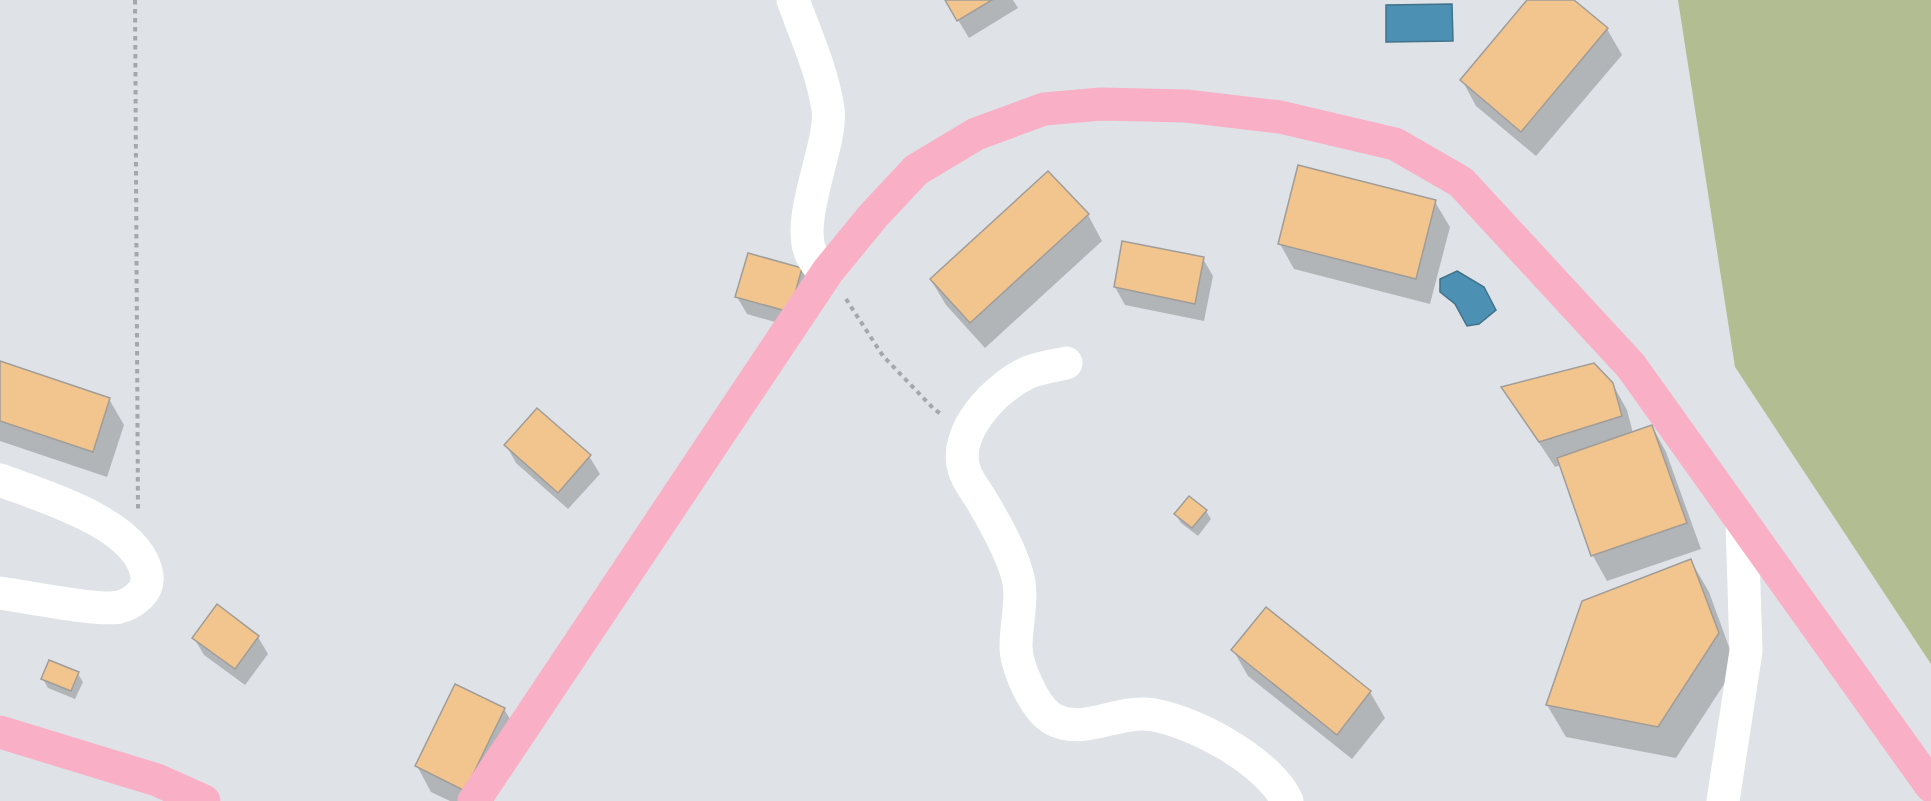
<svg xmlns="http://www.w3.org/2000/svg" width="1931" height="801" viewBox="0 0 1931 801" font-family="'Golos Text',sans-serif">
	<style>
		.green { fill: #b2be91 }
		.water { fill: #4c91b4; stroke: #41728b; stroke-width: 1.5 }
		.shadow { fill: #0003 }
		.building { fill: #f2c48e; stroke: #a09d99; stroke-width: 1.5 }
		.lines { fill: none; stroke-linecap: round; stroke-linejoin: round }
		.path { stroke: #a5a8ab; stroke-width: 4; stroke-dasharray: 4.5 4.5; stroke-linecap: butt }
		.minor { stroke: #fff; stroke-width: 33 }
		.major { stroke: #f9afc5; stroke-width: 33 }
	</style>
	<rect width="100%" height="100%" fill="#dfe3e7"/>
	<polygon class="green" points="1678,0 1931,0 1931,664 1735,367"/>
	<g class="water">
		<polygon points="1452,4 1453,41 1386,42 1386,5"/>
		<polygon points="1457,271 1484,287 1496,310 1479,324 1467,326 1455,304 1440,292 1440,279"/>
	</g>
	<g class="shadow">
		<polygon points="946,0 1013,0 1018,8 969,38"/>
		<polygon points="1529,0 1572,0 1607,29 1622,55 1536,156 1476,106 1462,80"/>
		<polygon points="1048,173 1088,215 1102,241 985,348 946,305 931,280"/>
		<polygon points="1435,202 1450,227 1430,304 1294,269 1280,244"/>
		<polygon points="1203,259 1213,276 1204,321 1125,305 1115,287"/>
		<polygon points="801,269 811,287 799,329 747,314 737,297"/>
		<polygon points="0,363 109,399 124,425 107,477 0,441"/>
		<polygon points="1612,383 1627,410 1633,433 1652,426 1666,452 1701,549 1607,581 1593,556 1561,465 1555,467 1503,388"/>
		<polygon points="506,445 589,456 600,474 568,509 516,463"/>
		<polygon points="1206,511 1211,519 1198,536 1181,523 1176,515"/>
		<polygon points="1691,561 1709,592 1736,666 1676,758 1566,737 1547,705 1583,602"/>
		<polygon points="1267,609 1370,692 1385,718 1352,759 1248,676 1233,650"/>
		<polygon points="258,637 268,654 245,685 204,655 194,638"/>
		<polygon points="78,674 83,682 75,699 48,688 43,679"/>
		<polygon points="504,709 519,734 486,801 450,801 431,792 417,766"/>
	</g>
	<g class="building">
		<polygon points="945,0 992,0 957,21"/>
		<polygon points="1527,0 1574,0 1608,28 1521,132 1460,80"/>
		<polygon points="1298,165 1436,200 1416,279 1278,244"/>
		<polygon points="1048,171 1089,214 970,323 930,279"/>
		<polygon points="1122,241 1204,257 1195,304 1114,287"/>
		<polygon points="748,253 802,268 790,312 735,297"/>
		<polygon points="0,361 110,398 93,452 0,421"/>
		<polygon points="1594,363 1613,383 1622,416 1539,442 1501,387"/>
		<polygon points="537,408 591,455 558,493 504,445"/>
		<polygon points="1652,425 1687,523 1591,556 1557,458"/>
		<polygon points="1189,496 1207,510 1192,528 1174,514"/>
		<polygon points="1691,559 1719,633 1658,727 1546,705 1582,601"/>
		<polygon points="217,604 259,636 235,669 192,638"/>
		<polygon points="1266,607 1371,691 1337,735 1231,650"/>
		<polygon points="49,660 79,672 71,691 41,679"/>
		<polygon points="455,684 505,708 465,791 415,766"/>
	</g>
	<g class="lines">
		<g class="path">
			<polyline points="135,0 138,509"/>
			<polyline points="846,299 883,356 933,408 942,415"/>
		</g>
		<g class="minor">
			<path d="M793 0C806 36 822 70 828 109 834 151 778 248 828 271"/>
			<path d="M1066 363C1053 366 1038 368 1027 373 995 388 953 432 964 469 967 480 976 491 982 501 995 523 1010 549 1017 574 1024 597 1016 623 1016 646 1016 666 1034 707 1051 718 1081 736 1114 712 1145 714 1188 717 1269 761 1287 801"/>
			<path d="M0 480C44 497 140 524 147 576 149 592 132 604 119 607 101 612 23 596 0 593"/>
			<polyline points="1723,801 1746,651 1742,523"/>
		</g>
		<g class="major">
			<polyline points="0,732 157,780 204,801"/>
			<polyline points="474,801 828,271 873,216 916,170 976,134 1044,109 1101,104 1186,106 1280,117 1395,144 1461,182 1631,366 1931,786"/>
		</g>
	</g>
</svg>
